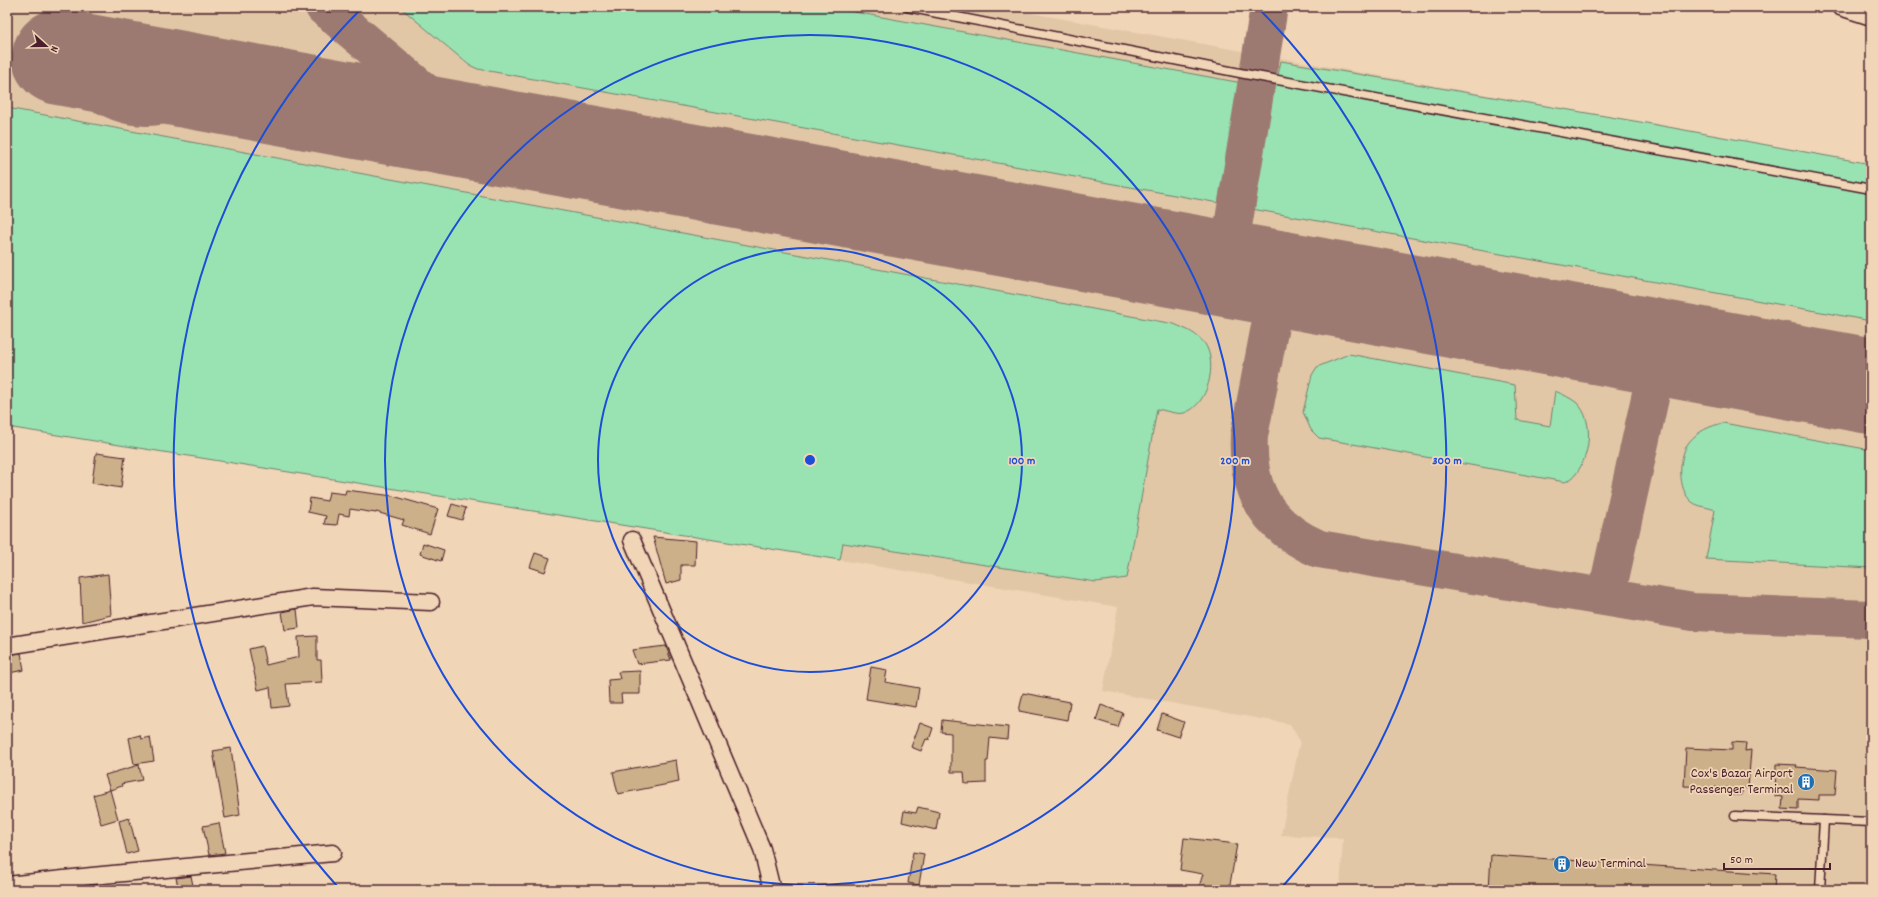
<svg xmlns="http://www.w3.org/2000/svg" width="1878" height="897" viewBox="0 0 1878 897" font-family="Dekko,sans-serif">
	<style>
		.built { fill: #e2c7a6 }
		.green { fill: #99e3b2; stroke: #72816e }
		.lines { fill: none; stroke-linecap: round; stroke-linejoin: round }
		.taxiway { stroke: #9d7a71; stroke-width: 38 }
		.runway { stroke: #9d7a71; stroke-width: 96 }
		.building { fill: #ccb089; stroke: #4a1f2b }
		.service-casing { stroke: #4a1f2b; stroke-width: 11 }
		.minor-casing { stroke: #4a1f2b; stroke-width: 19 }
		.service { stroke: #f0d5b7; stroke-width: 8 }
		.minor { stroke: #f0d5b7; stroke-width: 16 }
		.ring { fill: none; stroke: #1d4ed8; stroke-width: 2 }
		.labels { text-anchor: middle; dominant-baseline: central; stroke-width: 3.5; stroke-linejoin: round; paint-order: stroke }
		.poi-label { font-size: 14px; fill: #4a1f2b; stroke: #f0d5b7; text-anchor: end }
		.centre { fill: #1d4ed8; stroke: #f0d5b7; stroke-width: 2 }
		.ring-label { font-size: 12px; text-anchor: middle; font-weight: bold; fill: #1d4ed8; stroke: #f0d5b7; stroke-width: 3.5; stroke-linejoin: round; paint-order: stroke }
	</style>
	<rect width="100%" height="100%" fill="#f0d5b7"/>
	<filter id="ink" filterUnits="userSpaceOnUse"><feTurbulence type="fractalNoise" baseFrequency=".025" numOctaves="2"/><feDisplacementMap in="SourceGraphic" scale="8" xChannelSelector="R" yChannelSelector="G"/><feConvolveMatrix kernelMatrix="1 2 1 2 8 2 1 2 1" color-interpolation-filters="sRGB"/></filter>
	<g filter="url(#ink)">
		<polygon class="built" points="7,7 997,7 1871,164 1871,890 1340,890 1343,838 1281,835 1300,741 1290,724 1103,691 1118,607 840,560 7,427"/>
		<g class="green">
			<polygon points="400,7 827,7 1275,89 1281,61 1646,123 1871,164 1871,321 478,69 469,65"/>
			<path d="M7 108 1174 324C1186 329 1198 334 1205 344 1218 364 1208 406 1184 413 1177 415 1164 410 1157 409L1127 578 1096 582 843 543 840 560 7 427Z"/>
			<path d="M1349 354 1515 385 1517 420 1550 426 1555 391C1562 394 1571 398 1577 403 1595 421 1590 457 1575 475 1573 478 1569 480 1565 482L1319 438 1311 430 1303 412 1312 375 1317 367Z"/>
			<path d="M1723 423 1871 450V568L1706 559 1715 510C1708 507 1699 507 1692 502 1677 490 1678 457 1689 442 1698 431 1710 426 1723 423Z"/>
		</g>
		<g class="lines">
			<g class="taxiway">
				<path d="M67 7C54 63 102 115 159 106 181 102 197 86 219 86"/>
				<polyline points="324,7 451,114 466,124 496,136"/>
				<polyline points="1226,269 1269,7"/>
				<path d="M1235 270C1262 281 1272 291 1271 321 1280 299 1291 287 1316 285"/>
				<path d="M1271 321 1249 436C1246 491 1268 527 1319 549L1693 612 1871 619"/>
				<polyline points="1606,597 1661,348"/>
			</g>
			<polyline class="runway" points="60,57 1871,386"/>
		</g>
		<g class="building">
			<polygon points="96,453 125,457 121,488 92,483"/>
			<polygon points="346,490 393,496 438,509 430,534 402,525 404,520 376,512 376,513 350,509 349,516 339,514 337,525 324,524 326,516 308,512 310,498 327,501 329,492 345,494"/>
			<polygon points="452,504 466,508 462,520 448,516"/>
			<polygon points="653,537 696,541 695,565 681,565 681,580 666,584"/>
			<polygon points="423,543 444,550 441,561 420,554"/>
			<polygon points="535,553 550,558 545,572 530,567"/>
			<polygon points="108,574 111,615 82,622 80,578"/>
			<polygon points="297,609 299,628 285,630 282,612"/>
			<polygon points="317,636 317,660 321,660 322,682 286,684 289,706 272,708 270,687 258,690 249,649 262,646 266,665 299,657 298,637"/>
			<polygon points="666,646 671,660 637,664 632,650"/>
			<polygon points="21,653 24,670 9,673 7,655"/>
			<polygon points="871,667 887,670 885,682 919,688 916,707 866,699"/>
			<polygon points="640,671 640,694 621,694 622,703 609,703 608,680 620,679 618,672"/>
			<polygon points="1023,693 1070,702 1067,720 1019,711"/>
			<polygon points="1101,705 1123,713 1118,727 1096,720"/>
			<polygon points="1162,714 1184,722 1178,737 1157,730"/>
			<polygon points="942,720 1008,727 1007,740 990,738 988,761 986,761 986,783 965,784 964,772 951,772 951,733 941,732"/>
			<polygon points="920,723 933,728 929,740 926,739 921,751 911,747"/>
			<polygon points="140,735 141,739 150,737 154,761 134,764 129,738"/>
			<polygon points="1732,742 1746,743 1745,751 1751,750 1748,788 1742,788 1742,795 1730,795 1730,788 1684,786 1686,748 1732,750"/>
			<polygon points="231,748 240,815 225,818 213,751"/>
			<polygon points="676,760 679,782 618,794 613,772"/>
			<polygon points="1776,764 1797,765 1796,767 1837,770 1835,795 1819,795 1819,800 1798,799 1798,810 1782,809 1783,797 1775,796"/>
			<polygon points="139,765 142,780 121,784 122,786 110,790 105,775"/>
			<polygon points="110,790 118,819 101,824 93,795"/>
			<polygon points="918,807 939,812 936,830 902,822 904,811 916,813"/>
			<polygon points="129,818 138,851 127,854 119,821"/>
			<polygon points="219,823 225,853 209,855 203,826"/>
			<polygon points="1184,838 1237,844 1229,890 1198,890 1203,874 1180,870"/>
			<polygon points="913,852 924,854 919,885 908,883"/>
			<polygon points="1491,855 1775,874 1774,890 1489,890"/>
			<polygon points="191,876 194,890 179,890 176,878"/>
		</g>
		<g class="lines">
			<defs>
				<g id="service">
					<polyline points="907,7 1245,74 1871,189"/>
					<polyline points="1735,816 1871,822"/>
					<polyline points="1820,890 1824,820"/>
				</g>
				<g id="minor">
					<polyline points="1840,7 1871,17"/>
					<polyline points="632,540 762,849 772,890"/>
					<polyline points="7,646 313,597 431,602"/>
					<polyline points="7,885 92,876 333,853"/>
				</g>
			</defs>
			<use href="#service" class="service-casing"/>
			<use href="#minor" class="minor-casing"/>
			<use href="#service" class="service"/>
			<use href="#minor" class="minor"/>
		</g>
	</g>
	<g class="ring">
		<circle cx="810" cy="460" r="212"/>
		<circle cx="810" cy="460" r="425"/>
		<path d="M337 886A637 637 0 0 1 360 10M1260 10A637 637 0 0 1 1283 886"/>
	</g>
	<defs>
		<symbol id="building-disc" viewBox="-11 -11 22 22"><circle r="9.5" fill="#1f6fb2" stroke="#f0d5b7"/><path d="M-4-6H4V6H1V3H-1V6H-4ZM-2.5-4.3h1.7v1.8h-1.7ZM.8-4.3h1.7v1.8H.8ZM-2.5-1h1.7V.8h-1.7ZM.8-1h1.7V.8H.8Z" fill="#fff"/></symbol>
	</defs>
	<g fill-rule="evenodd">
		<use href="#building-disc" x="1796" y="772" width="20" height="20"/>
		<use href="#building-disc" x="1552" y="854" width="20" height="20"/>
	</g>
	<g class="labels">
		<g class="poi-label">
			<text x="1793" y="774">Cox's Bazar Airport<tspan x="1793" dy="16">Passenger Terminal</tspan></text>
			<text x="1575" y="864" text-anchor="start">New Terminal</text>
		</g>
	</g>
	<circle cx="810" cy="460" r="6" class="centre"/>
	<g class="ring-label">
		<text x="1022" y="464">100 m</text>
		<text x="1235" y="464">200 m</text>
		<text x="1447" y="464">300 m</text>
	</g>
	<rect width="1878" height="897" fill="none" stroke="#f0d5b7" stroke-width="24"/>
	<rect x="12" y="12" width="1854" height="873" fill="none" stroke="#4a1f2b" stroke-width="1.5" filter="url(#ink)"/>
	<g transform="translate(46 46) rotate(111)" stroke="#f0d5b7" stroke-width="3" paint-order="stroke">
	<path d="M0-3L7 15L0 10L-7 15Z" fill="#4a1f2b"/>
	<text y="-6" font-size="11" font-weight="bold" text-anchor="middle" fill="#4a1f2b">N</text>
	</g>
	<path d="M1724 863v6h106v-6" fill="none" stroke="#4a1f2b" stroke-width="2"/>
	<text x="1730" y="863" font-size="12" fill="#4a1f2b" stroke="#f0d5b7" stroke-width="3" paint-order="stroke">50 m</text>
</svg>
